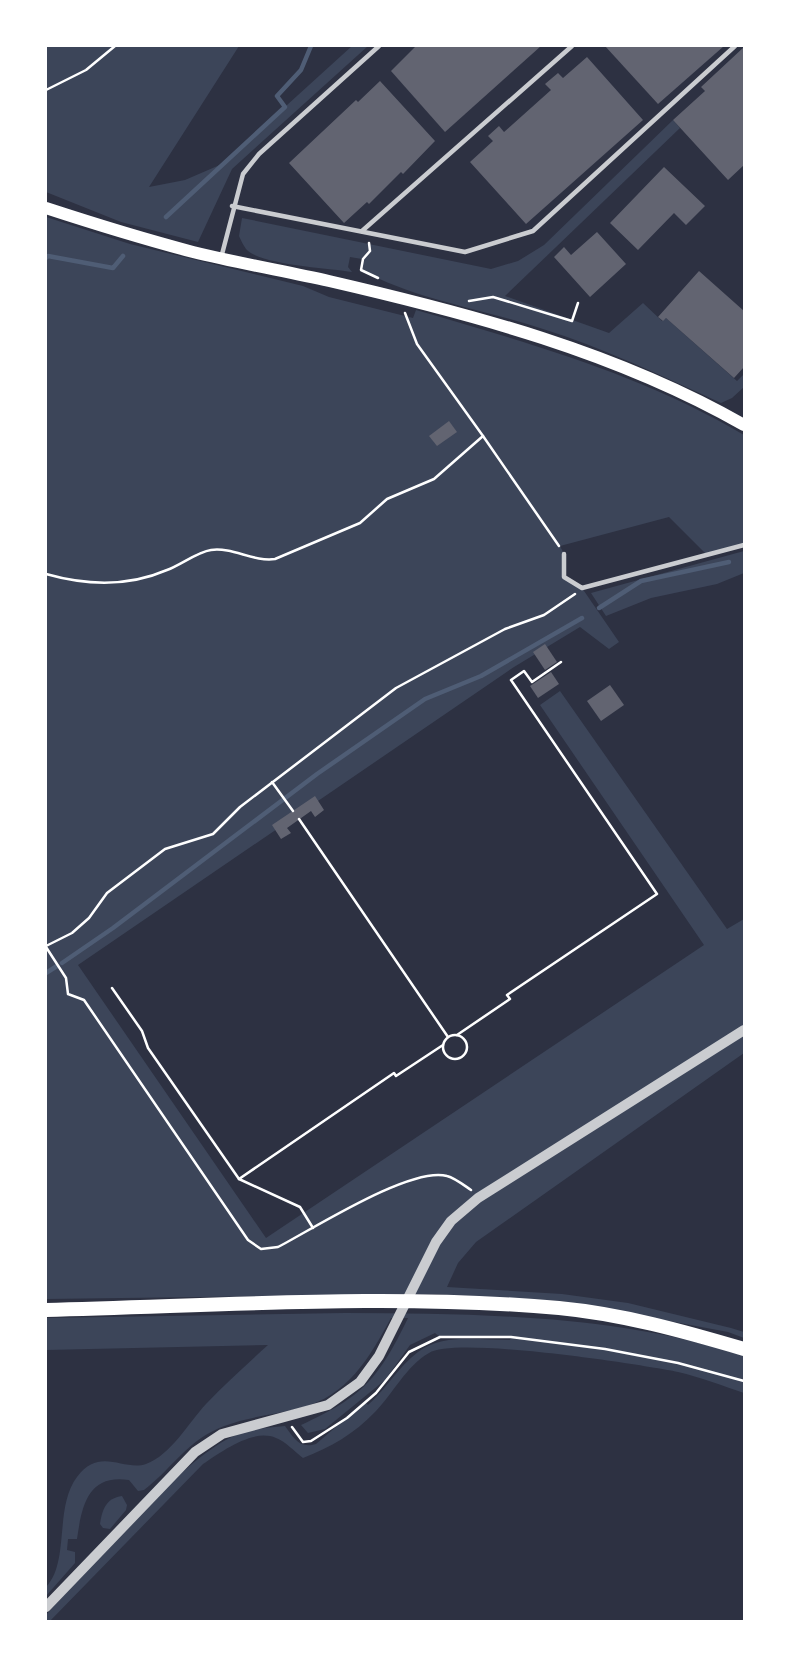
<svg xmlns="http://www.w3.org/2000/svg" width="790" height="1667" viewBox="0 0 790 1667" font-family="'Sofia Sans Condensed',sans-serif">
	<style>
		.green { fill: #3c4559 }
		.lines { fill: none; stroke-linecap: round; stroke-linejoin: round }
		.stream { stroke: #4f5d75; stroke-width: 4.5 }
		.building { fill: #626471 }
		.path { stroke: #fff; stroke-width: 2.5 }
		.service { stroke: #caccd0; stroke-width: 4.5 }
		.tertiary { stroke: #caccd0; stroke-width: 10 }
		.secondary { stroke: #fff; stroke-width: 12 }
		.primary { stroke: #fff; stroke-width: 14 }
	</style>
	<rect width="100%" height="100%" fill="#2d3142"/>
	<g class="green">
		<polygon points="46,46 239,46 149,187 185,180 222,164 352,46 368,46 232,169 198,242 121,222 46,192"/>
		<path d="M673 120 680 128 505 296 609 333 643 303 662 321 666 318 737 381 744 374V387L732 398 721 403C662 376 604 348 543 329 483 309 417 300 361 270L362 259 350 257 348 267 352 272C330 268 262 265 247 250 244 247 241 240 239 236L242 218 491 269 518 261 544 245Z"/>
		<path d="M46 217 130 244 303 286 329 297 413 318 416 310C529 343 643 375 744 435V545L708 556 669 517 560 546 564 554V577L582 588 619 642 609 649 580 627 514 667 78 965 266 1238 704 945 540 705 560 691 727 929 744 919V1053L476 1242 458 1263 447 1287 562 1294 628 1303 731 1328 744 1332V1338L728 1332 562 1301 436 1294 46 1299Z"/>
		<polygon points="744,551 744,573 717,584 651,598 606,616 591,593"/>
		<path d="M345 1313C479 1314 616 1314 744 1356V1393C723 1386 700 1377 678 1372 638 1364 456 1336 429 1353 406 1366 393 1394 375 1412 354 1434 331 1447 303 1458 295 1452 285 1441 276 1438 253 1428 221 1452 203 1464L50 1621H46V1615L58 1601C101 1556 184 1456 238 1434 252 1428 270 1428 285 1426 294 1438 299 1449 316 1444L365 1402 368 1405C386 1389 399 1366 418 1352 443 1333 480 1340 510 1340L511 1337H440L435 1333 410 1345 385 1380 325 1429 308 1433 301 1425C363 1397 379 1378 408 1318H391C369 1358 348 1396 300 1408 270 1416 241 1417 213 1431 185 1445 168 1472 144 1490L138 1491 129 1480C88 1474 82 1505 77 1539H68L67 1550 75 1552V1563L46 1596V1587C70 1562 54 1507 77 1477 100 1446 124 1472 146 1464 171 1455 189 1422 206 1404 226 1383 247 1364 268 1345L46 1350V1318Z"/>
		<path d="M122 1496 127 1505 126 1510 110 1529 103 1528 100 1524C102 1510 106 1498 122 1496Z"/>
	</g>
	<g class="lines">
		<g class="stream">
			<polyline points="166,217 285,107 277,96 301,70 311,46"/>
			<polyline points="46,258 48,256 113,268 123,256"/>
			<polyline points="599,608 641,581 729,562"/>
			<polyline points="62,963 113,928 317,774 425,699 481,676 582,618"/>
			<polyline points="46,973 57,966"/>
		</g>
	</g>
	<g class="building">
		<polygon points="416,46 541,46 445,132 391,71"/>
		<polygon points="605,46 724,46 658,104"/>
		<polygon points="744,47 744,165 728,180 673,120 705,91 701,87"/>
		<polygon points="587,57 643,120 526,224 470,162 493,141 488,136 499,126 504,132 551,90 545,84 558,73 563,78"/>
		<polygon points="380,81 435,141 403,174 401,172 369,204 367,202 344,223 289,163 356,100 358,102"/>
		<polygon points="664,167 705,206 686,225 674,213 638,250 610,223"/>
		<polygon points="597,232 626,264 590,297 554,257 564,247 571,255"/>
		<polygon points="699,271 744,311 744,367 734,378 666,318 663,321 658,317"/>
		<polygon points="449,421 457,432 437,446 429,436"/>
		<polygon points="545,644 557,662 545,670 533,652"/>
		<polygon points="551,672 559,684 538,698 530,686"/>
		<polygon points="610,685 624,705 601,721 587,701"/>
		<polygon points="315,796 324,810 315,817 311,811 287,828 291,833 281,839 272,825"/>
	</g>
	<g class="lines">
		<g class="path">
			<polyline points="46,90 86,70 115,46"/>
			<polyline points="369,243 370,251 363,259 361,270 378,278"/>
			<polyline points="469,301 493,297 572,321 578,303"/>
			<polyline points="483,436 559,546"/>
			<path d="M46 574C85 585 128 587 167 570 181 565 197 552 211 550 233 547 253 562 275 559L360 523 387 499 434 479 483 436 417 344 405 313"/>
			<polyline points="272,782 293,811"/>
			<polyline points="299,819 448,1037"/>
			<polyline points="46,946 72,933 89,918 107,893 165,849 213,834 240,807 396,688 505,629 544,615 575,594"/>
			<path d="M46 947 66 978 68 994 84 1000 248 1240 261 1249 278 1247C313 1229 411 1166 447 1176 455 1178 465 1186 471 1190"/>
			<polyline points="112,988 142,1031 148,1048 239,1179"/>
			<circle cx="455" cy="1047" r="12"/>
			<polyline points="457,1035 510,999 507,995 657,894 511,680 524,671 532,682 561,662"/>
			<polyline points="313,1228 300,1207 239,1179 394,1073 396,1076 443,1045"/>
			<polyline points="292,1427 303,1442 311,1441 347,1418 376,1393 409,1352 440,1337 511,1337 605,1349 678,1363 744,1381"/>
		</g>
		<g class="service">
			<polyline points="232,206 465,252 533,231 735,46"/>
			<polyline points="362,231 572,46"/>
			<polyline points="221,258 243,174 259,154 379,46"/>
			<polyline points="564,554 564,577 582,588 744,545"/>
		</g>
		<polyline class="tertiary" points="46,1607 195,1452 222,1434 328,1405 360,1382 379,1356 436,1242 451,1221 478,1198 744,1030"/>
		<path class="secondary" d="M46 208C95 224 144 239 193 252 238 263 284 271 329 281 472 314 616 352 744 425"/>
		<path class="primary" d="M46 1310C216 1306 389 1293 559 1308 622 1314 683 1331 744 1349"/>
	</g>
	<rect width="790" height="1667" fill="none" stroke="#ffffff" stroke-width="94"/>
</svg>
